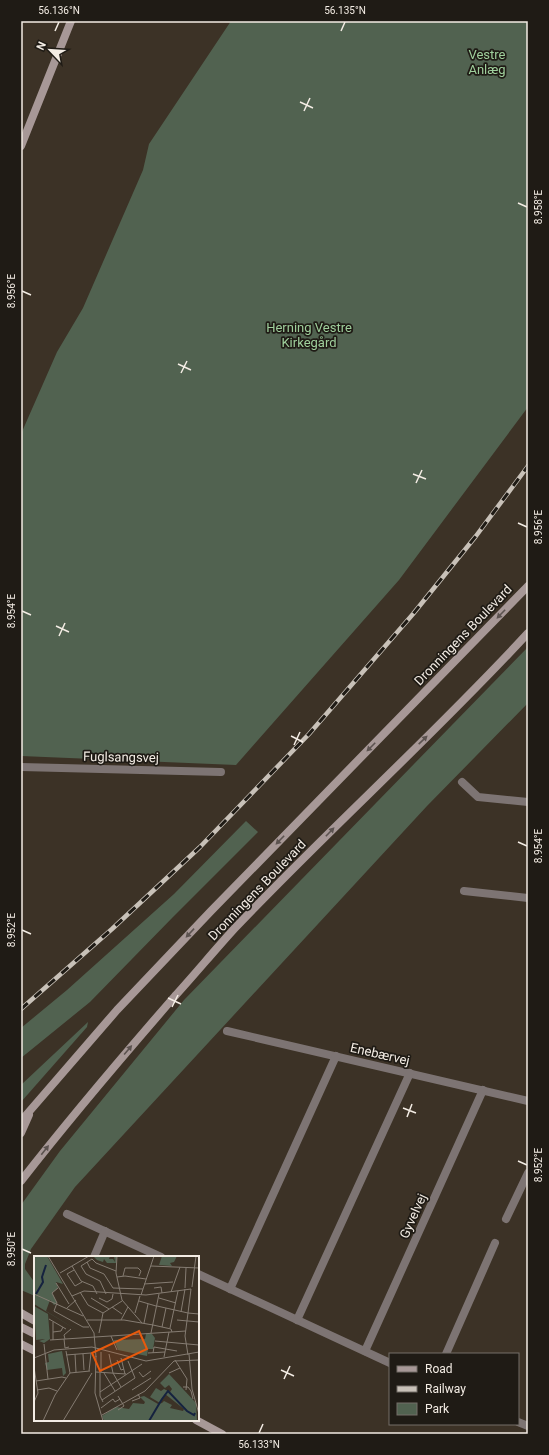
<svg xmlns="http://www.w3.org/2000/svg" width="549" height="1455" viewBox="0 0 549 1455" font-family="Roboto,sans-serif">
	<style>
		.green { fill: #516250 }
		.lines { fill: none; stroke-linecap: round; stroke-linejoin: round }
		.street { stroke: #7d7473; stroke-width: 8 }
		.secondary { stroke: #a79897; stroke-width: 8 }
		.rail-casing { stroke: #c8c1b8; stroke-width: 4.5 }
		.rail { stroke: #1f1b15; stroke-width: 3; stroke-dasharray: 9; stroke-linecap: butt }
		.oneway { fill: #5c5350 }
		.ticks { fill: none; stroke: #f3ece4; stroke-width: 1.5 }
		.labels { text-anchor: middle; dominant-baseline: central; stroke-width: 3.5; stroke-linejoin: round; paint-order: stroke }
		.park-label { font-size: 13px; fill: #9fcf9c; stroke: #1f1b15 }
		.street-label { font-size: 13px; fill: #f3ece4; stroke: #1f1b15 }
		.inset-river { fill: none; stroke: #15223f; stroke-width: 2 }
		.inset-road { fill: none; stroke: #857c72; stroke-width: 1 }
		.view { fill: #e8590c; fill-opacity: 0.15; stroke: #e8590c; stroke-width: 2 }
		.inset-edge { fill: none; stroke: #f3ece4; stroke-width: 2 }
		.neatline { fill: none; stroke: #f3ece4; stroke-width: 1.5 }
		.ticks-label { font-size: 10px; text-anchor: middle; fill: #f3ece4 }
	</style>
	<rect width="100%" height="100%" fill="#3c3226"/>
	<g class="green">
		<polygon points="231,21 528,21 528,407 399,580 236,765 21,756 21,434 57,352 83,308 143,170 149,144"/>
		<polygon points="528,647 528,703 427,806 75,1187 31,1249 25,1264 25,1269 35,1283 35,1296 21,1290 21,1205 60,1151 184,1000"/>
		<polygon points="246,821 258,832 173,917 90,1002 21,1058 21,1028 67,990 174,894"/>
		<polygon points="88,1022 87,1027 21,1102 21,1085"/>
	</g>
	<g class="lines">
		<g class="street">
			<polyline points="21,767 221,772"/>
			<polyline points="462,782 478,797 528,802"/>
			<polyline points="464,891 528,898"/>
			<polyline points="227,1031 528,1101"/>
			<polyline points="67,1214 161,1257"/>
			<polyline points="506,1219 528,1173"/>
			<polyline points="94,1257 105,1231"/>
			<polyline points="198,1274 390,1363"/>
			<polyline points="230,1289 336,1056"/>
			<polyline points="297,1320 410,1073"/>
			<polyline points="365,1351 483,1090"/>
			<polyline points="446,1354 495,1243"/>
			<polyline points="518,1422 528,1426"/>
		</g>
		<g class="secondary">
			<polyline points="21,146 71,21"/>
			<polyline points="21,1121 117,1010 211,911 528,586"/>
			<polyline points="21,1133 29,1115"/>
			<path d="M21 1181C70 1118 122 1057 175 996 195 974 214 951 234 929 330 828 434 735 528 633"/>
			<polyline points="21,1313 35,1321"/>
			<polyline points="21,1327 35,1334"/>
			<polyline points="21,1344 35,1351"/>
			<polyline points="196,1420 222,1434"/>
		</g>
		<defs>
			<polyline id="rail" points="21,1009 112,929 200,847 309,734 413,614 476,536 528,466"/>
		</defs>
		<use href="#rail" class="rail-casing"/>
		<use href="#rail" class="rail"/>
	</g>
	<defs><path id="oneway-solid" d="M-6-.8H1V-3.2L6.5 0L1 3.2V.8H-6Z"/></defs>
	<g class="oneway">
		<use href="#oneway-solid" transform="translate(501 614) rotate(134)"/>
		<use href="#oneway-solid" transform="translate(423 740) rotate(-44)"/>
		<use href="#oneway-solid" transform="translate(371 747) rotate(135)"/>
		<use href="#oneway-solid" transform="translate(330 832) rotate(-46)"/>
		<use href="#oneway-solid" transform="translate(280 840) rotate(134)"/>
		<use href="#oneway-solid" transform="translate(190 933) rotate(133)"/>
		<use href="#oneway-solid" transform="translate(128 1050) rotate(-50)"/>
		<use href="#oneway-solid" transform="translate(45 1150) rotate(-52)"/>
	</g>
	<path class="ticks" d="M55 31 59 22M341 31 345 22M300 102 313 108M304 111 310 98M518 203 527 207M22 291 31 295M178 364 191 370M181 373 187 361M413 474 426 479M416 483 422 470M518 523 527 527M22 611 31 615M56 626 69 632M59 636 65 623M291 736 303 742M294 745 300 732M518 842 527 846M22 930 31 934M168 998 181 1004M172 1007 178 995M403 1108 416 1113M407 1117 412 1104M518 1161 527 1165M22 1249 31 1253M281 1370 294 1376M284 1379 290 1366M259 1433 263 1424"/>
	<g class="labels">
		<g class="park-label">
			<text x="487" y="54">Vestre<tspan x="487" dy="15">Anlæg</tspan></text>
			<text x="309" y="327">Herning Vestre<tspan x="309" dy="15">Kirkegård</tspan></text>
		</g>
		<g class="street-label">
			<text transform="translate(463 635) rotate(-46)">Dronningens Boulevard</text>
			<text transform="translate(121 757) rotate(1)">Fuglsangsvej</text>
			<text transform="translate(257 890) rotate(-46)">Dronningens Boulevard</text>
			<text transform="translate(380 1054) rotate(13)">Enebærvej</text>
			<text transform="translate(413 1216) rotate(-66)">Gyvelvej</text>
		</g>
	</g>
	<g transform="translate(34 1256)">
		<rect width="165" height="165" fill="#3c3226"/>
		<path d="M0 0H13L29 28 22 26 24 32 18 37 23 47 20 49 16 44 12 55 51 79 0 48ZM59 0H76L75 3H79L81 6 80 0H83L82 7H73L70 3 69 6 63 4ZM128 0H143L140 6 136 7 138 10 125 9ZM0 50 14 58 16 83 10 87 5 85 11 83 2 84ZM112 78H118L121 82 119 93H114L113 100 84 94 80 84 111 83ZM28 95 32 117 29 120 28 112 13 114 11 107 15 106 14 98ZM135 118 162 147 163 165H70L68 160 82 151 95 153 99 147 110 148 111 146 106 141 110 140 124 148 128 147 130 145 138 149 136 152 149 155 150 153 131 138 126 147 116 141 122 132 127 135 130 133 136 136 138 133 135 129 131 132 126 127Z" fill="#516250"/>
		<path class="inset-river" d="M2 38 9 26 8 21 12 9M128 143 134 135 153 155 160 159 161 157M115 165 128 143"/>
		<path class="inset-road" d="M14 0 60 77 62 101M83 0 82 17 88 44 108 67M83 0H120M53 6 56 12 70 18 79 32 109 33M38 10 47 25 59 30 63 38M117 10 165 12M40 14 33 18 41 30 48 26M26 17 55 0M89 20 91 12H104L107 15 105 20M83 21 91 20 112 23M22 27 35 48M110 28 139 26M158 31 162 0M120 32 127 31 128 37M151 32 152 12M46 36 54 49 69 57M137 36 146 11M0 38 49 60M72 38 66 25 52 18 47 10 58 3 62 7 82 15M107 39 120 0M38 40 50 35 112 39 157 33M57 42 75 53M65 42 73 46 78 43 79 38M125 42 142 47M105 45 122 50M23 47 20 55 49 71H55M23 47 18 37 24 32M123 50 154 57 157 33M78 51 88 58M33 52 42 44M147 56 151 33M101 57 106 40M15 63 32 73M53 64H90L119 69M87 64 94 51M143 64 165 66M110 67 114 48M119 69 137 73 138 76M128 71 132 52M136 72 144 35M19 76 27 75 29 71M65 77 69 57 88 45M117 77 125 38M77 80 83 94M30 83 31 92 35 91M31 83 30 79 37 73M16 84 152 75M19 84V66M121 85 165 89M10 88 14 123M32 95 36 117M67 96V116M114 97 131 96M119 97 120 91 143 95M41 98 42 116M49 98 50 114M75 98 79 117 87 131M155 98 158 133 165 158M32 99 57 97 55 115M154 99 151 80 154 57 165 58M62 100 61 137 69 165M130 101 135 76M0 102 20 94 58 91 112 105 165 96M87 102 91 118M83 104 87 114 90 113M141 104 153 123 152 134M165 115V136M62 116 92 118M105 116 109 121 117 115M36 117 56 115M66 117V140L69 146M70 117 81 135M135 117 146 112M2 125 28 121 32 122M149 131H154L157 135 159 143M3 134 15 132 23 135M98 134 117 122M66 136 108 108M84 140 90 150 84 154M68 144 101 122 94 105M98 145 106 142 104 138M0 146 4 137 0 111M67 152 79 143 81 146 86 143M68 159 111 135 140 105 165 104M9 165 21 139 36 117M29 165 58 117"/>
		<path class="view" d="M105 75 113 93 66 115 58 97Z"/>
		<rect width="165" height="165" class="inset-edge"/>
	</g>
	<rect width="549" height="1455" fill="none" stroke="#1f1b15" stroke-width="44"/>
	<rect x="389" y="1353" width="130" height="72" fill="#1f1b15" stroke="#746f68"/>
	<rect x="397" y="1366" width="20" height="6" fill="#a79897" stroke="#746f68"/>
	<text x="425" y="1373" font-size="12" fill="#f3ece4">Road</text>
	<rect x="397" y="1386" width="20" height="6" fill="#c8c1b8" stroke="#746f68"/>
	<text x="425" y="1393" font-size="12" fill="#f3ece4">Railway</text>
	<rect x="397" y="1403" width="20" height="12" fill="#516250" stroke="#746f68"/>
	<text x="425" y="1413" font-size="12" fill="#f3ece4">Park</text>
	<g transform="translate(50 50) rotate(295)" stroke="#1f1b15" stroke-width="3" paint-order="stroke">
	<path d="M0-3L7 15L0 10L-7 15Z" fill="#f3ece4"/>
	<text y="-6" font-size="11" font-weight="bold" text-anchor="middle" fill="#f3ece4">N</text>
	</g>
	<rect x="22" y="22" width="505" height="1411" class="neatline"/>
	<g class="ticks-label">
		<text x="59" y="14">56.136°N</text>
		<text x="345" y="14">56.135°N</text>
		<text transform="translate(538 207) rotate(-90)" y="4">8.958°E</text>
		<text transform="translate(11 291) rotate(-90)" y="4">8.956°E</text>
		<text transform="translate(538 527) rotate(-90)" y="4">8.956°E</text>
		<text transform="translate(11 611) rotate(-90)" y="4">8.954°E</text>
		<text transform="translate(538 846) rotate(-90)" y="4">8.954°E</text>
		<text transform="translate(11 930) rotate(-90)" y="4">8.952°E</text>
		<text transform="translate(538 1165) rotate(-90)" y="4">8.952°E</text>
		<text transform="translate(11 1249) rotate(-90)" y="4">8.950°E</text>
		<text x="259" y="1448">56.133°N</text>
	</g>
</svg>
